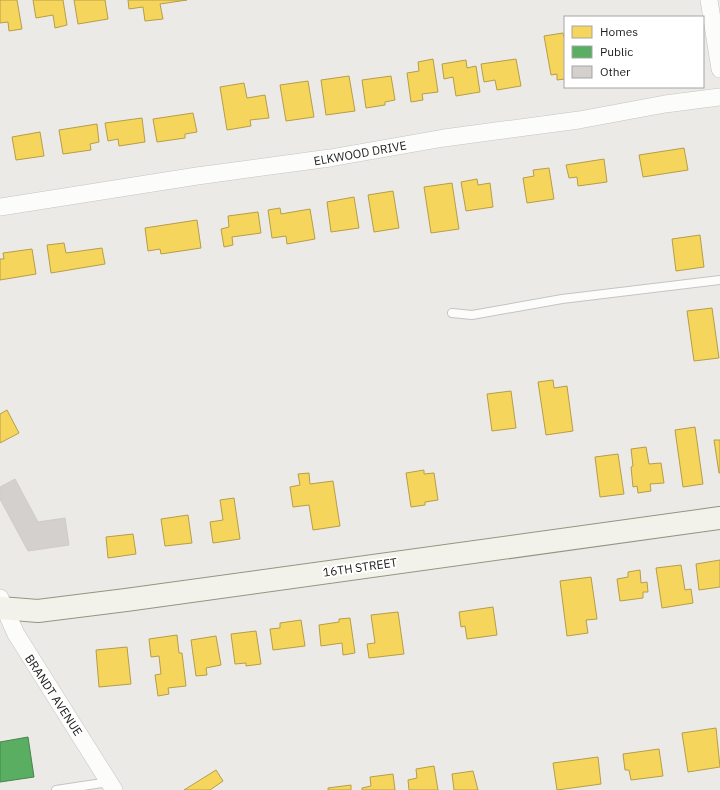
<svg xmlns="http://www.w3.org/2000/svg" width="720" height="790" viewBox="0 0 720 790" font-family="'IBM Plex Sans',sans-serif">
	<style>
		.homes { fill: #f6d55c; stroke: #b59e49 }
		.public { fill: #5aae61; stroke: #48834d }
		.building { fill: #d3d0ce; stroke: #cfccc8 }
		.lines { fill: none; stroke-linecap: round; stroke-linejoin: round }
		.lane-casing { stroke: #c5c4c3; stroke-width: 10 }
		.street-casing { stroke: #c5c4c3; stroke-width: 18 }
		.secondary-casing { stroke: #939580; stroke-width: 24 }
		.lane { stroke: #fcfcfb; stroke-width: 8 }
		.street { stroke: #fcfcfb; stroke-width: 17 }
		.secondary { stroke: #f3f2ea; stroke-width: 22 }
		.labels { text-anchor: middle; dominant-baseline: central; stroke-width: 4; stroke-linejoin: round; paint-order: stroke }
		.street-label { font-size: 12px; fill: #1e1e1e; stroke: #fff }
	</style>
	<rect width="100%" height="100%" fill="#eceae7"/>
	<g class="homes">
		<polygon points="0,0 17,0 22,29 9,31 8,22 0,23"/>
		<polygon points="33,0 63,0 67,25 55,28 53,15 36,18"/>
		<polygon points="74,0 105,0 108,19 78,24"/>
		<polygon points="128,0 187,0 160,4 163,19 145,21 143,7 129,9"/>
		<polygon points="563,33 565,40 565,79 557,80 557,74 551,75 544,36"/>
		<polygon points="433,59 438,92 422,94 423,100 411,102 407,73 419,71 418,62"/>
		<polygon points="516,59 521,86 497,90 495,80 484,82 481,64"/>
		<polygon points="466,60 467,68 476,66 480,92 456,96 453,77 444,79 442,64"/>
		<polygon points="349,76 355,111 326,115 321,80"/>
		<polygon points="391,76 395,100 385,102 385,105 366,108 362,80"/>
		<polygon points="308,81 314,117 286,121 280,85"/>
		<polygon points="244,83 247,98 265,95 269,118 250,120 251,126 227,130 220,87"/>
		<polygon points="193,113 197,132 185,134 185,138 157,142 153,119"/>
		<polygon points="142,118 145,142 119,146 118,139 108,141 105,123"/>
		<polygon points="97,124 99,142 90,144 91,150 63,154 59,130"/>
		<polygon points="40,132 44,156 16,160 12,137"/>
		<polygon points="684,148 688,170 643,177 639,155"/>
		<polygon points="604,159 607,182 578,186 577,177 569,178 566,165"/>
		<polygon points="549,168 554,199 527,203 523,178 534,176 533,170"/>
		<polygon points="477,179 478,185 490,183 493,207 466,211 461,182"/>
		<polygon points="452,183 459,229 431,233 424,187"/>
		<polygon points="393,191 399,228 374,232 368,195"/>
		<polygon points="354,197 359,228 331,232 327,202"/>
		<polygon points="280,208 281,214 310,209 315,239 287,244 286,236 272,238 268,210"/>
		<polygon points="258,212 261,233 232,237 233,245 224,247 221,229 229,227 228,216"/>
		<polygon points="197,220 201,248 161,254 160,249 148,251 145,228"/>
		<polygon points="700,235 704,267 676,271 672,239"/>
		<polygon points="64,243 66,253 102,248 105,264 51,273 47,245"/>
		<polygon points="32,249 36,274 0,280 0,259 4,259 3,253"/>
		<polygon points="712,308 719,358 694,361 687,311"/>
		<polygon points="553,380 554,388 567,386 573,431 546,435 538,382"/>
		<polygon points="511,391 516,428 492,431 487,394"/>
		<polygon points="7,410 19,433 0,443 0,414"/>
		<polygon points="695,427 703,484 683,487 675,430"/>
		<polygon points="714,440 720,440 720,473 719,473"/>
		<polygon points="646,447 649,464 661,463 664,483 650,484 651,491 638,493 637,486 633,487 631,467 633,466 631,449"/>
		<polygon points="618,454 624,494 600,497 595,457"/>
		<polygon points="424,470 424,474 434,473 438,500 425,502 425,505 411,507 406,473"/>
		<polygon points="309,473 310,484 333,481 340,526 313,530 309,505 293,507 290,487 300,485 298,474"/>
		<polygon points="234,498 240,539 213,543 210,522 223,520 220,500"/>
		<polygon points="188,515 192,543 165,546 161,519"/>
		<polygon points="133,534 136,554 108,558 106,537"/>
		<polygon points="720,560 720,587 699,590 696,564"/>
		<polygon points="681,565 685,590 691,589 693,603 662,608 656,568"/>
		<polygon points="640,570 641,583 647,582 648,592 643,592 643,598 620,601 617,579 628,577 628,572"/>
		<polygon points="591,577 597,619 586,620 588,633 567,636 560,581"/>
		<polygon points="493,607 497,635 467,639 465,626 461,627 459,612"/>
		<polygon points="398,612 404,654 369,658 367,644 375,643 371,615"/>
		<polygon points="350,618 355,653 343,655 342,643 321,646 319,625 339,622 339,619"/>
		<polygon points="301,620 305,646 273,650 270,629 280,628 280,623"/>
		<polygon points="256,631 261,664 246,666 246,663 235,664 231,634"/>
		<polygon points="177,635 179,653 182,653 186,686 168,688 169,694 158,696 155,675 161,674 159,656 151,657 149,639"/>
		<polygon points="216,636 221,665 206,668 207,675 196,676 191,640"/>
		<polygon points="127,647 131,684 99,687 96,650"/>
		<polygon points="716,728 720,767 688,772 682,733"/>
		<polygon points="659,749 663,776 631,780 629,770 625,770 623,754"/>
		<polygon points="598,757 601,784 557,790 553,763"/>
		<polygon points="434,766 438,790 409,790 408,780 417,778 416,769"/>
		<polygon points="216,770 223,781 210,790 184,790"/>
		<polygon points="473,771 478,790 454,790 452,774"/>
		<polygon points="393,774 395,790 362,790 362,788 371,786 370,777"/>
		<polygon points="351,785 351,790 328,790 328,788"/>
	</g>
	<polygon class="public" points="28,737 34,777 0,782 0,742"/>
	<polygon class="building" points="15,479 38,522 65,518 69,545 28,551 0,499 0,487"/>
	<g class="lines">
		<defs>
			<g id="lane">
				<polyline points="452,313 472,315 562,299 720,280"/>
				<polyline points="56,790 109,782"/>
			</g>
			<g id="street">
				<polyline points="709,0 720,69"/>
				<polyline points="0,207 197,176 330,158 444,138 579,120 665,104 720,97"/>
				<polyline points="0,598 16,634 114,790"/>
			</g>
			<polyline id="secondary" points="0,608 38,611 126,600 720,518"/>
		</defs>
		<use href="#lane" class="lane-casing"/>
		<use href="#street" class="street-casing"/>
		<use href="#secondary" class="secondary-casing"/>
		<use href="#lane" class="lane"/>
		<use href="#street" class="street"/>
		<use href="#secondary" class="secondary"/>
	</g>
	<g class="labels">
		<g class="street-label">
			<text transform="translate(360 153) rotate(-10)">ELKWOOD DRIVE</text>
			<text transform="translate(360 567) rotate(-8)">16TH STREET</text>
			<text transform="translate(54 695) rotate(57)">BRANDT AVENUE</text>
		</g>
	</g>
	<rect x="564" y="16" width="140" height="72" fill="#ffffff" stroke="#a5a5a5"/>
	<rect x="572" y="26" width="20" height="12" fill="#f6d55c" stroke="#a5a5a5"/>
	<text x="600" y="36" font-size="12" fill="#1e1e1e">Homes</text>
	<rect x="572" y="46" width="20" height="12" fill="#5aae61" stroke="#a5a5a5"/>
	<text x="600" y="56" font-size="12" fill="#1e1e1e">Public</text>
	<rect x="572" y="66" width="20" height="12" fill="#d3d0ce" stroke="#a5a5a5"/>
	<text x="600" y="76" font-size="12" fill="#1e1e1e">Other</text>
</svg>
